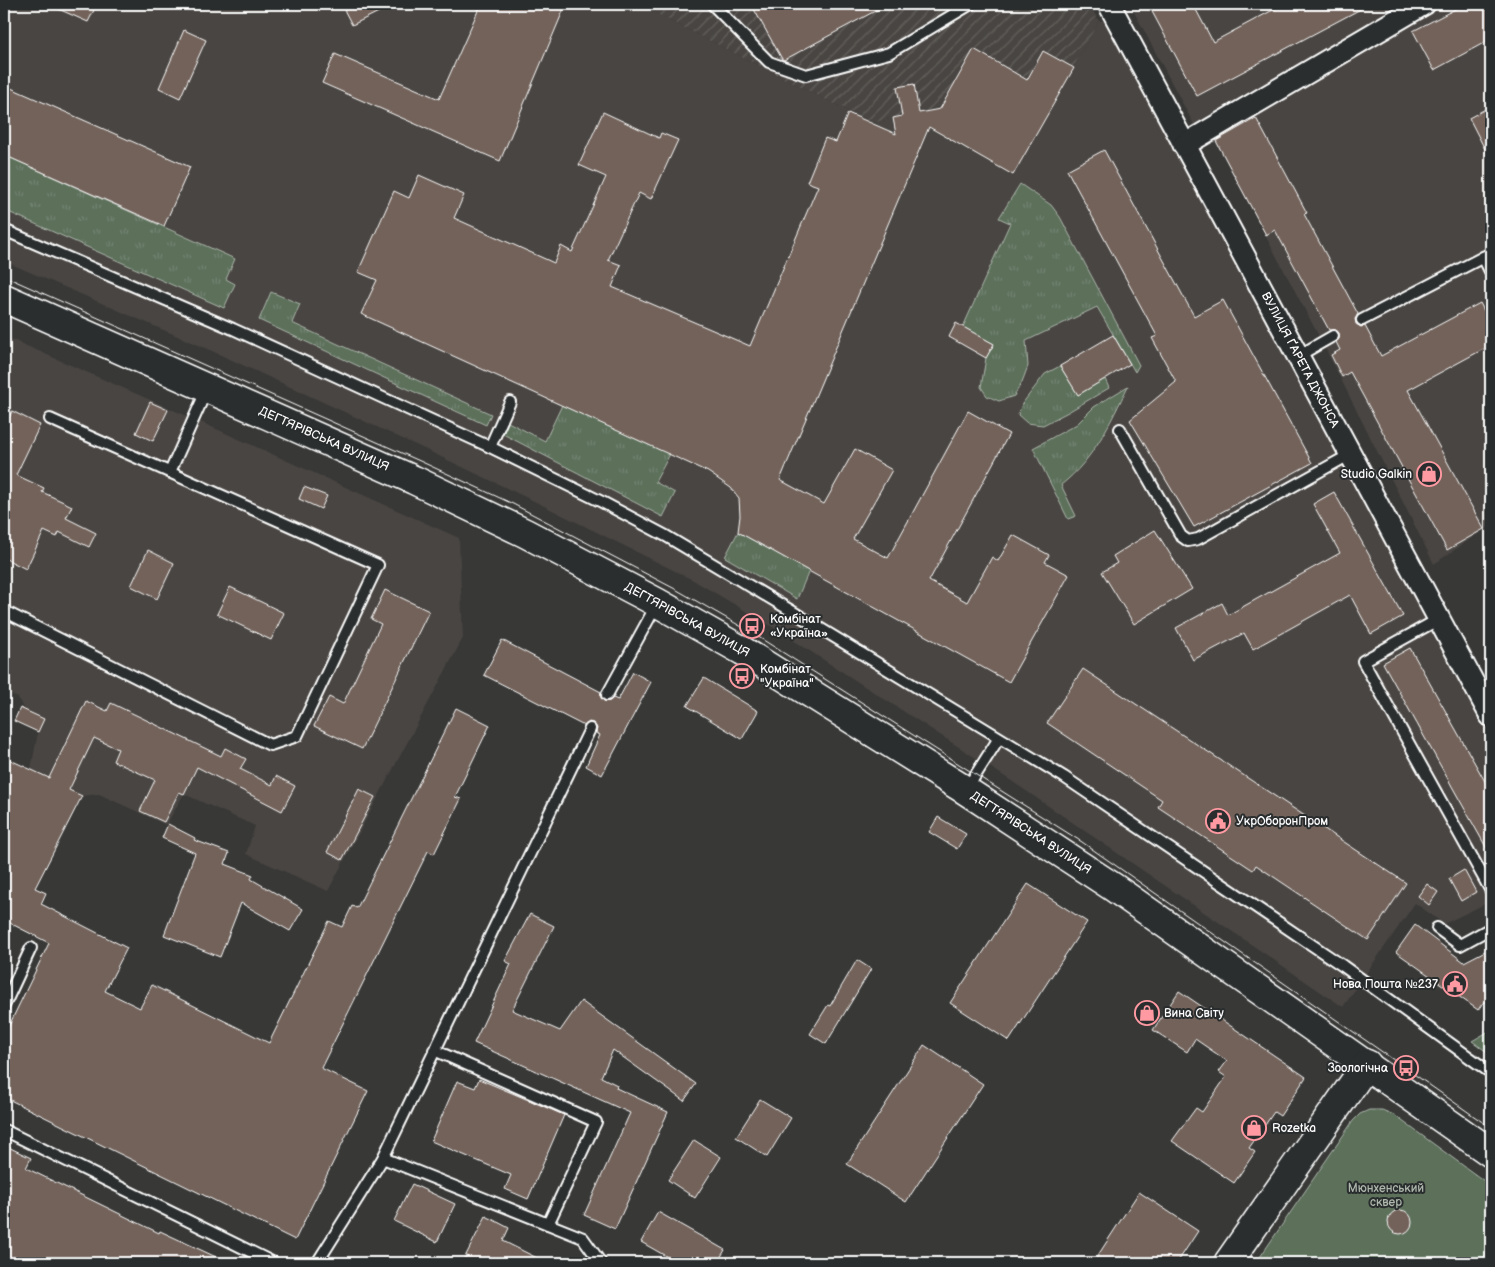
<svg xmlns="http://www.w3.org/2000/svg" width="1495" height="1267" viewBox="0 0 1495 1267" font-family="'Balsamiq Sans',sans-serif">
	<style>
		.built { fill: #494542 }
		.industrial { fill: url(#industrial-furrows) }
		.grass { fill: url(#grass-tufts); stroke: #adb7ac }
		.green { fill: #5b6f5a; stroke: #adb7ac }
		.building { fill: #72625a; stroke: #fff }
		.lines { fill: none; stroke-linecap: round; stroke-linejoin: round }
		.lane-casing { stroke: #fff; stroke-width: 14 }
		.street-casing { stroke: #fff; stroke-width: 25 }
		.secondary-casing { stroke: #fff; stroke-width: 31 }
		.lane { stroke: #2a2d2e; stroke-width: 10 }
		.street { stroke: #2a2d2e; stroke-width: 21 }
		.secondary { stroke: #2a2d2e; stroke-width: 28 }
		.tram { stroke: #fff; stroke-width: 1 }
		.labels { text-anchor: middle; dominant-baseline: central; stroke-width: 4; stroke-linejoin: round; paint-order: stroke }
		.street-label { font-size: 12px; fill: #fff; stroke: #2a2d2e }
		.poi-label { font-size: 12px; fill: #fff; stroke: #2a2d2e; text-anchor: start }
		.park-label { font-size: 12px; fill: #adb7ac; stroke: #2a2d2e }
	</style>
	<defs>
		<pattern id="industrial-furrows" width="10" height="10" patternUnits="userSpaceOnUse" patternTransform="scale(1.25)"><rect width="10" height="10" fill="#494542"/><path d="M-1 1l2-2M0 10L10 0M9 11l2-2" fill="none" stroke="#64615e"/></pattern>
		<pattern id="grass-tufts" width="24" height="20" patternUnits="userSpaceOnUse" patternTransform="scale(1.25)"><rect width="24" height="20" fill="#5b6f5a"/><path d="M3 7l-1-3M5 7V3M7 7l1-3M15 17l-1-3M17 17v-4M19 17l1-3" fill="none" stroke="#748573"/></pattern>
	</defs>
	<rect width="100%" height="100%" fill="#383837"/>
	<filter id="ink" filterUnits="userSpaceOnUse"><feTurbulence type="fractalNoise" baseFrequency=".02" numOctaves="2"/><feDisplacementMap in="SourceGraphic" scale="10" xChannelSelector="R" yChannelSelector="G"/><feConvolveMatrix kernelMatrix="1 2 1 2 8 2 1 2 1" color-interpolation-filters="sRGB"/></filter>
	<g filter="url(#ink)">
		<g class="built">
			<polygon points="4,4 637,4 872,123 940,108 930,127 1013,175 1099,21 1112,20 1491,727 1491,901 1444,924 1415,903 1343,1007 1013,782 771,626 693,580 538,503 420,447 212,351 4,261"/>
			<polygon points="1130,4 1491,4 1491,502 1487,505 1491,512 1491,525 1434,564 1321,340 1215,141 1204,144"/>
			<polygon points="4,336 194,419 459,538 463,638 328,891 246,854 255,826 184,794 166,825 99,794 82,796 31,769 38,732 44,719 24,710 18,698 4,691"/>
		</g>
		<polygon class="industrial" points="637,4 1089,4 1099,21 1013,175 930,127 940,108 872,123"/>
		<g class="grass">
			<polygon points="4,155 235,259 226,279 235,284 224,308 4,210"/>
			<polygon points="1020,184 1051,205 1060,217 1139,365 1135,372 1097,307 1026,341 1028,366 1022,382 1014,396 999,401 987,396 981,387 986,358 994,344 963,327 1010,223 999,218"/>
			<polygon points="271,292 300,304 292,323 491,414 486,425 259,320"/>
			<polygon points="1060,366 1078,395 1105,379 1109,388 1068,412 1043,425 1027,423 1018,415 1022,404 1045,374"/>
			<path d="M1128 386C1110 423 1094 459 1061 485L1076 516 1068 519 1033 448 1077 424 1094 407Z"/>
			<polygon points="562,405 670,454 655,482 675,493 663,517 503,434 508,422 545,441"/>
			<polygon points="738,532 809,571 797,599 725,557"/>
			<polygon points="1491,1030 1491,1055 1472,1041"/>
		</g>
		<polygon class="green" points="1369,1110 1382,1110 1394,1115 1491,1186 1491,1263 1256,1263 1353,1121 1360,1114"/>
		<g class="building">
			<polygon points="47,4 97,4 88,22"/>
			<polygon points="341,4 395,4 352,25"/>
			<polygon points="481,4 566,4 500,161 322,83 335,54 439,99"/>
			<polygon points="751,4 888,4 784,60 782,59"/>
			<polygon points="1148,4 1193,4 1213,42 1284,4 1370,4 1197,96"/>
			<polygon points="1465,4 1491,4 1491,39 1434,70 1413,31"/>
			<polygon points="184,30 206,40 180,98 159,88"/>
			<polygon points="974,49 1027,80 1043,51 1074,68 1013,175 929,127 780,480 824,504 855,449 892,470 853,539 888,558 968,411 1009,434 929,581 967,602 992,557 998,561 1013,535 1049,555 1045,562 1069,575 1009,682 738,532 740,516 739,498 731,488 708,472 361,314 377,280 358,272 394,191 409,198 419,175 464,195 454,218 554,263 561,246 572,252 606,177 579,165 603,112 659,138 661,133 678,140 651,199 639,193 608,260 621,265 612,287 750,346 818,186 807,182 825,138 836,142 848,113 896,134 893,118 902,116 897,87 914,84 919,113 940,109"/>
			<polygon points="4,85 190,167 164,226 4,155"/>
			<polygon points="1491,106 1491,161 1469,118"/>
			<polygon points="1256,118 1307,213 1304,214 1358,314 1355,319 1356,324 1361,327 1365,326 1381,356 1480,303 1491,324 1491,345 1408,390 1484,529 1447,550 1350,372 1342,377 1331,355 1340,350 1336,342 1339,339 1339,333 1336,330 1329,330 1275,230 1266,235 1216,141"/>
			<polygon points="1104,150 1194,316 1223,300 1312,463 1194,527 1130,420 1176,382 1152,338 1157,336 1067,170"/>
			<polygon points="956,323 994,344 986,358 949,337"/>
			<polygon points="1113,335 1130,364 1078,395 1060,366"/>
			<polygon points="150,402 168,410 153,441 136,433"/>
			<polygon points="12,411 40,425 16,475 44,488 42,492 72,506 66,518 96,533 89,547 59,532 57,537 44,531 26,569 4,558 4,429"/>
			<polygon points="304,487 327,496 321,509 299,499"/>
			<polygon points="1334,492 1403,616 1371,634 1350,595 1253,649 1244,633 1193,660 1176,628 1222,603 1228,615 1340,553 1313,504"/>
			<polygon points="1155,530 1192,589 1134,624 1102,572 1117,563 1113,556"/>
			<polygon points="148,550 174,563 157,599 131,586"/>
			<polygon points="230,587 284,613 271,640 217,614"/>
			<polygon points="385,590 429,611 362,749 314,726 329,697 343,704 381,624 371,619"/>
			<polygon points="502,640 601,692 601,698 604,701 610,701 613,698 618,700 633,672 651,682 602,775 586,766 600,735 596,733 597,728 593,723 589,722 584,726 484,675"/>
			<polygon points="1410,648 1491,792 1491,856 1383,663"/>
			<polygon points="1083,669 1406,883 1368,940 1256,865 1253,870 1158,807 1162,800 1047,723"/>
			<polygon points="704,678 758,711 742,739 687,706"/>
			<polygon points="86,701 107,711 111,703 221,756 225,748 246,759 240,769 272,785 276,776 295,786 282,811 197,767 184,794 179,792 164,822 140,811 155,780 113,761 118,749 94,738 69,790 82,796 35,888 46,893 41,904 127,948 105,991 140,1008 152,985 269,1043 329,921 342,927 352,906 357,908 456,708 490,725 455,797 461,799 434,854 428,851 321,1068 368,1091 295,1240 4,1097 4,1036 49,943 4,920 4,757 49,778"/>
			<polygon points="20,708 44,719 38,732 14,721"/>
			<polygon points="359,789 375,797 342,860 327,852"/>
			<polygon points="938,817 966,834 957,849 929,832"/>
			<polygon points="168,824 195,838 194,840 229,853 225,864 253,875 251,879 303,909 290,931 241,903 220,957 164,935 195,853 162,838"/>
			<polygon points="1464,870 1476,892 1461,901 1449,879"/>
			<polygon points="1028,884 1087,922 1009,1041 950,1003"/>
			<polygon points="1427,884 1438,892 1429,905 1418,896"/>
			<polygon points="530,914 554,926 512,1010 560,1031 581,1001 696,1084 684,1101 613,1050 601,1077 617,1085 616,1088 668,1112 615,1229 584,1215 630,1113 474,1043 511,964 505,961"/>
			<polygon points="1415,925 1464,962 1491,948 1491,999 1482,1004 1478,1010 1396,952"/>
			<polygon points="857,960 871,969 826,1044 810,1034 828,1005 830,1006"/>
			<polygon points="1179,991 1306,1077 1280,1116 1274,1112 1249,1148 1255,1152 1234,1183 1172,1141 1196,1108 1202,1112 1226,1077 1219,1072 1227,1061 1195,1039 1187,1052 1153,1030"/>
			<polygon points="924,1045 983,1084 906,1202 847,1164"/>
			<polygon points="479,1079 564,1115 528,1199 505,1189 511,1175 431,1141 457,1081 475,1088"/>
			<polygon points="760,1099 791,1118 767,1157 736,1137"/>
			<polygon points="694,1140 721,1157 695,1198 668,1180"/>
			<polygon points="4,1145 31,1158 26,1168 159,1233 160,1231 229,1263 19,1263 4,1256"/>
			<polygon points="412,1184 455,1204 437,1242 394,1221"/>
			<polygon points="1139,1192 1198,1231 1177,1263 1093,1263"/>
			<circle cx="1400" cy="1222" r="12"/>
			<polygon points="658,1212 725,1250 717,1263 678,1263 641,1242"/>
			<polygon points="486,1216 509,1228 503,1241 547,1263 473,1263 464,1259"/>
		</g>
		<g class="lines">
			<defs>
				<g id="lane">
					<polyline points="712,4 769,62 806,75 889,53 971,4"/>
					<polyline points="4,230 233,329 490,447 602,502 666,536 790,610 1064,777 1343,966 1491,1073"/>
					<polyline points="1483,257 1491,273"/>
					<polyline points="1362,320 1491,253"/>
					<polyline points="1298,356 1333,336"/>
					<polyline points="1120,429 1181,536 1188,541 1198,539 1351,454"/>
					<polyline points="490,447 510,402"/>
					<polyline points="170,472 207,389"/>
					<polyline points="4,611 270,745 297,736 378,565 50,419"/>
					<polyline points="1439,619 1363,661 1491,891"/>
					<polyline points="607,695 657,604"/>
					<polyline points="966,790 999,738"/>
					<polyline points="1437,928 1460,945 1491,928"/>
					<polyline points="4,1006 31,948"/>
					<polyline points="434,1050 596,1122 548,1224"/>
					<polyline points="4,1130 274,1263"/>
					<polyline points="383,1158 583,1238 601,1263"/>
					<polyline points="317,1263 383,1158 590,729"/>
				</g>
				<g id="street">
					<polyline points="1109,4 1491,716"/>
					<polyline points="1184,145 1424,4"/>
				</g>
				<g id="secondary">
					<polyline points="4,298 414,480 525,533 658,603 743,651 965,790 1113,887 1491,1153"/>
					<polyline points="1228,1263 1367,1064"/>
				</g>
			</defs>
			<use href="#lane" class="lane-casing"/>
			<use href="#street" class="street-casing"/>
			<use href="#secondary" class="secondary-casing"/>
			<use href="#lane" class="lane"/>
			<use href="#street" class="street"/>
			<use href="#secondary" class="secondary"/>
			<polyline class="tram" points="4,276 422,462 513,504 677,590 749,631 1082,842 1491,1128"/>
		</g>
	</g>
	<defs>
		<symbol id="shop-ring" viewBox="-11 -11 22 22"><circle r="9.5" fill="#2a2d2e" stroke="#ff9aa2" stroke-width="1.5"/><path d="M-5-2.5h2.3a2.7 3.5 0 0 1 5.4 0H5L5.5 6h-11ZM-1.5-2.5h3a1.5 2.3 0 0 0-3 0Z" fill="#ff9aa2"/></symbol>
		<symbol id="bus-ring" viewBox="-11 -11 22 22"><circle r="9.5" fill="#2a2d2e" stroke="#ff9aa2" stroke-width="1.5"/><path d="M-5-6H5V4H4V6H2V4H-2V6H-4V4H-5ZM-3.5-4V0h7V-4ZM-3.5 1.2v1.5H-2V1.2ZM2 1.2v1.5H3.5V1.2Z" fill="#ff9aa2"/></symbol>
		<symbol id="civic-ring" viewBox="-11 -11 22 22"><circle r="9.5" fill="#2a2d2e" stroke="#ff9aa2" stroke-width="1.5"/><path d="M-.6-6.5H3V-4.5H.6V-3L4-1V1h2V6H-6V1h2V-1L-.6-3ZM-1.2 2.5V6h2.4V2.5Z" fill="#ff9aa2"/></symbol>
	</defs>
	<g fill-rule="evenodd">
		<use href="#shop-ring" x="1415" y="460" width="28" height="28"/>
		<use href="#bus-ring" x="738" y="612" width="28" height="28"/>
		<use href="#bus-ring" x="728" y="662" width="28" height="28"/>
		<use href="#civic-ring" x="1204" y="807" width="28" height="28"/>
		<use href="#civic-ring" x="1441" y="970" width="28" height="28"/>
		<use href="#shop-ring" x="1133" y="999" width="28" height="28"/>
		<use href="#bus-ring" x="1392" y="1054" width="28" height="28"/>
		<use href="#shop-ring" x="1240" y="1114" width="28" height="28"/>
	</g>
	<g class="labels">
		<g class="street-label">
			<text transform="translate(1300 360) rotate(62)">ВУЛИЦЯ ҐАРЕТА ДЖОНСА</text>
			<text transform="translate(324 439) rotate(24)">ДЕГТЯРІВСЬКА ВУЛИЦЯ</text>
			<text transform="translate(687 620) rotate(29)">ДЕГТЯРІВСЬКА ВУЛИЦЯ</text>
			<text transform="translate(1031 833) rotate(33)">ДЕГТЯРІВСЬКА ВУЛИЦЯ</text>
		</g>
		<g class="poi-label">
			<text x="1412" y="474" text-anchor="end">Studio Galkin</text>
			<text x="770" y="619">Комбінат<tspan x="770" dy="14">«Україна»</tspan></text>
			<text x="760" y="669">Комбінат<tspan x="760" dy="14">"Україна"</tspan></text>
			<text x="1236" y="821">УкрОборонПром</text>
			<text x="1438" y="984" text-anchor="end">Нова Пошта №237</text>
			<text x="1164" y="1013">Вина Світу</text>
			<text x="1388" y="1068" text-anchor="end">Зоологічна</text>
			<text x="1272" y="1128">Rozetka</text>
		</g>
		<g class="park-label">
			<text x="1386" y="1188">Мюнхенський<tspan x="1386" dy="14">сквер</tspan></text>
		</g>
	</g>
	<rect width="1495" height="1267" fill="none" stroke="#2a2d2e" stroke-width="20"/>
	<rect x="10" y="10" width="1475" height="1247" fill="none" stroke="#fff" stroke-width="2" filter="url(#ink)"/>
</svg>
